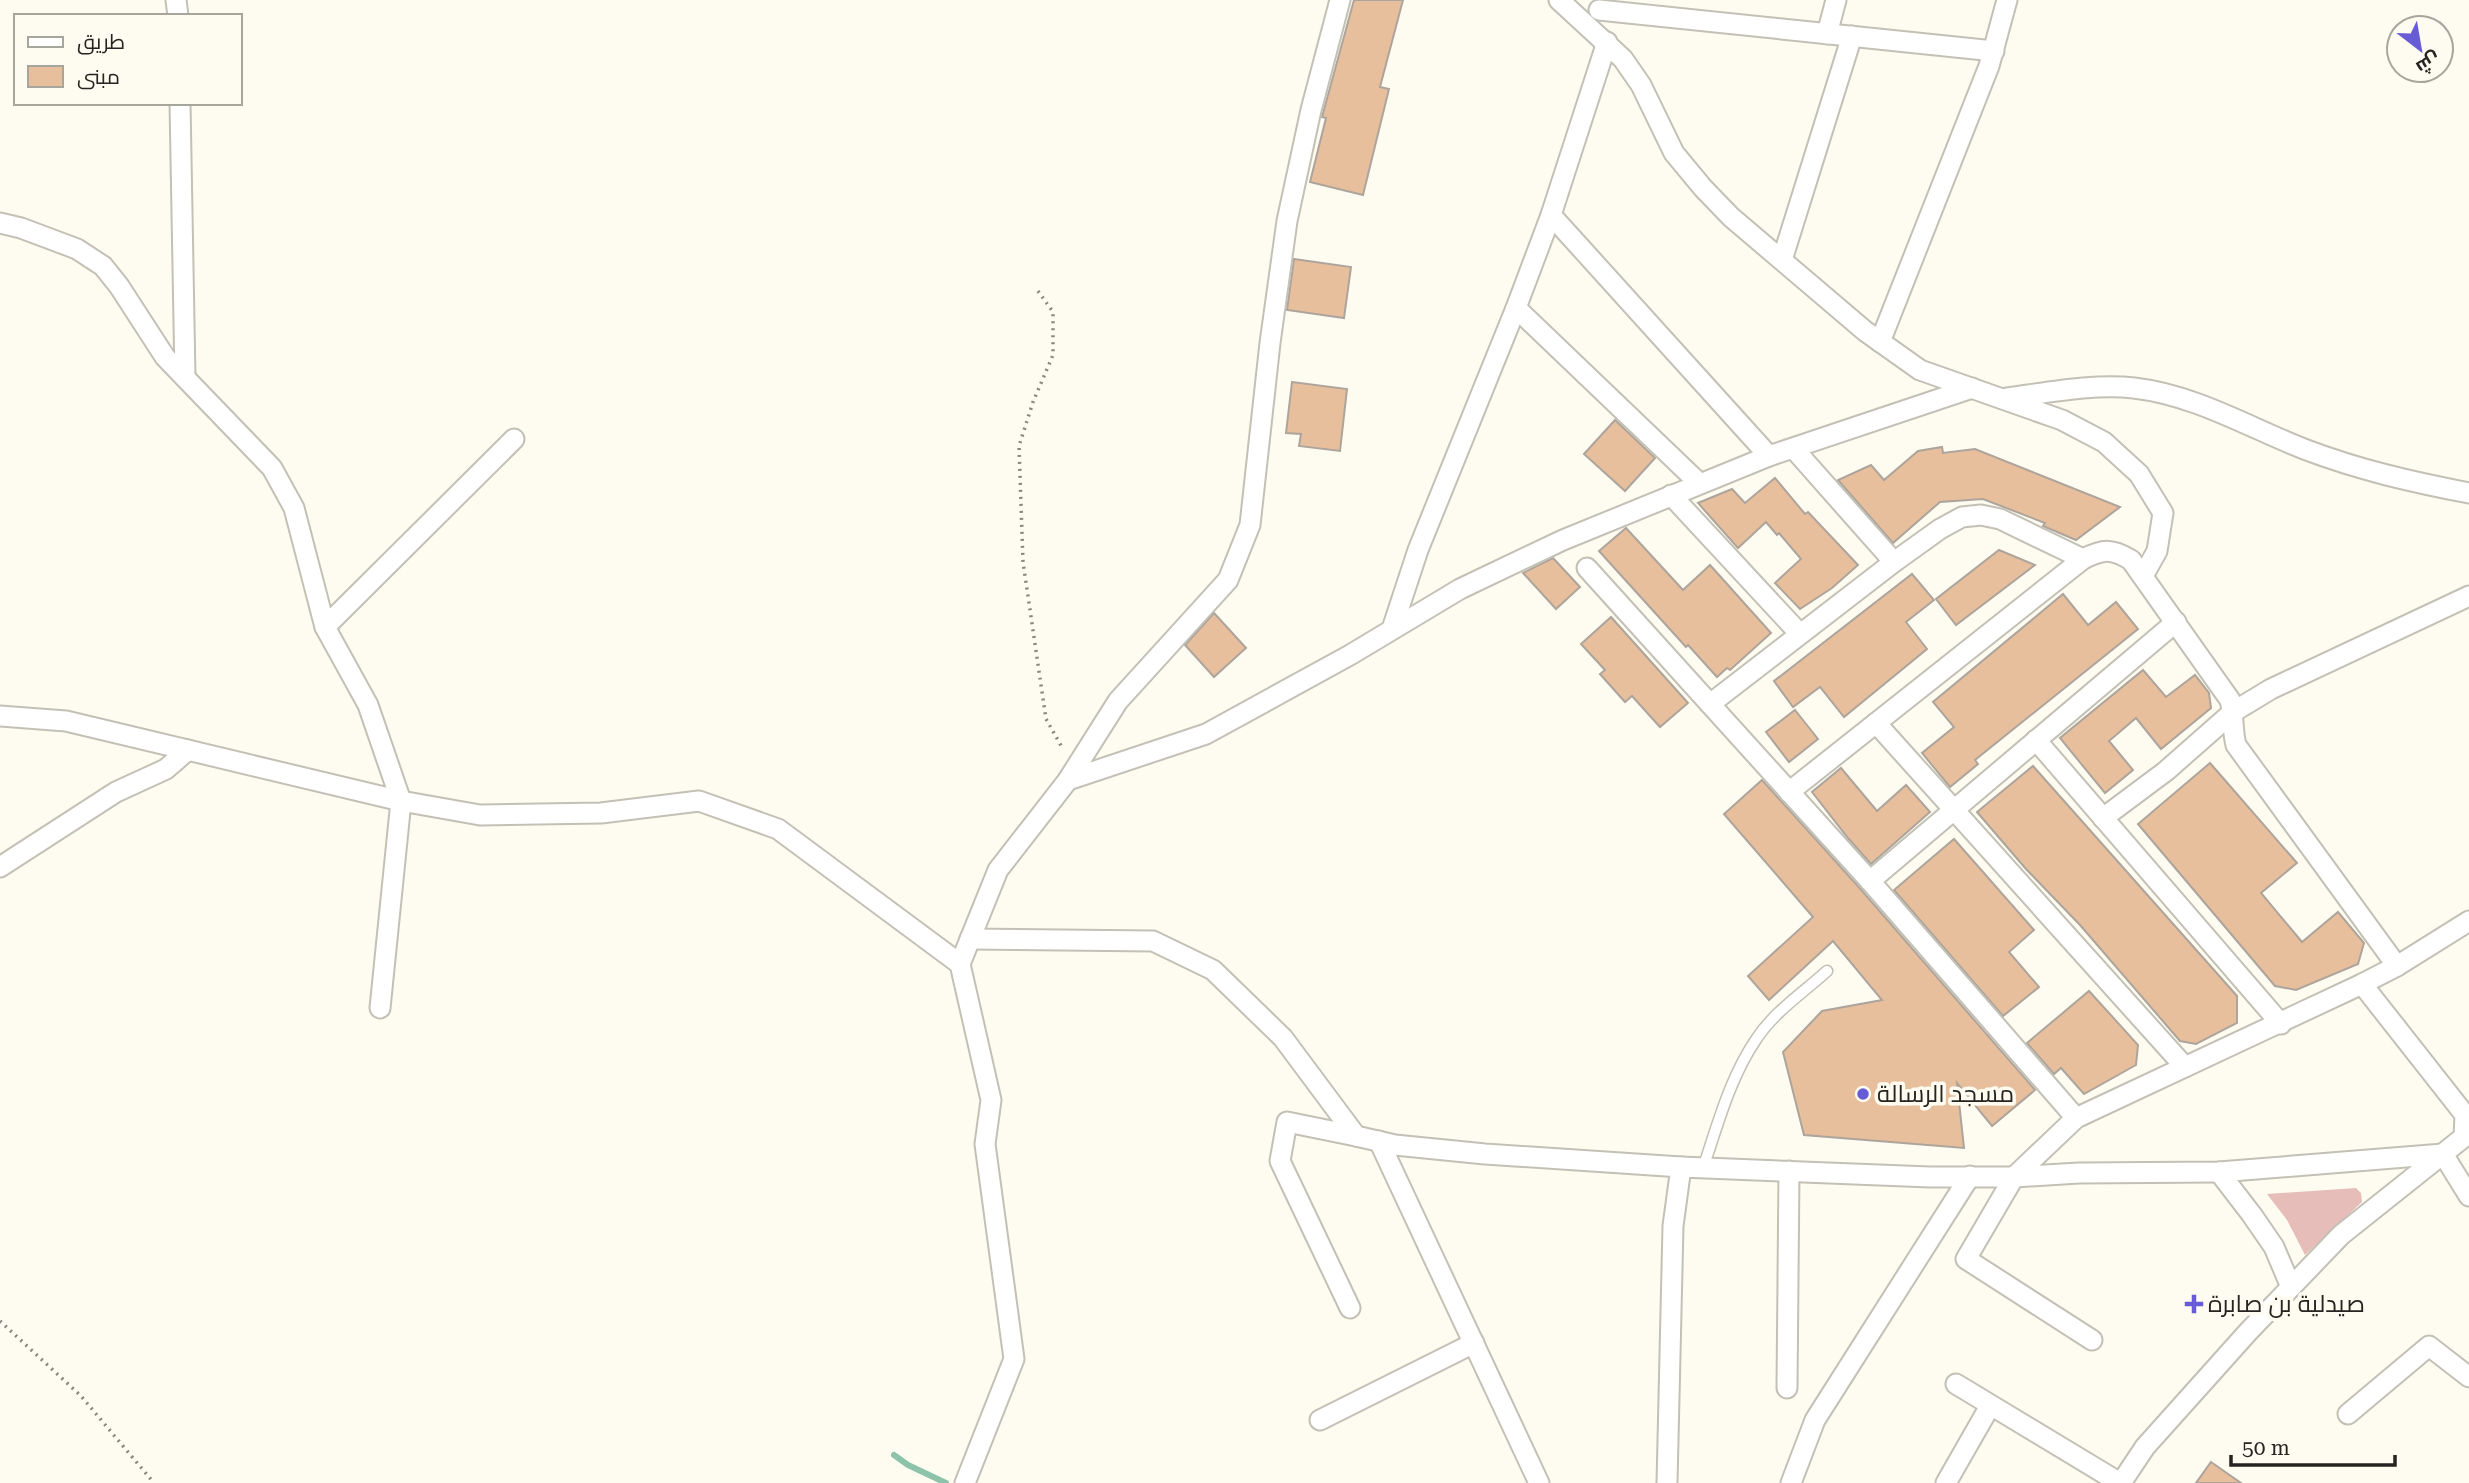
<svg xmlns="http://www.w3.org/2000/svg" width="2469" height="1483" viewBox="0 0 2469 1483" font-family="'Roboto Serif',Cairo,serif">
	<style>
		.green { fill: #e6bdb8 }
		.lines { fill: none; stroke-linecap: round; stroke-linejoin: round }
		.stream { stroke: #8dc3aa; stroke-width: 6 }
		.building { fill: #e8bf9d; stroke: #ada49c; stroke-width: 2 }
		.service-casing { stroke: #c3c0b5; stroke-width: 13 }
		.minor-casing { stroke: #c3c0b5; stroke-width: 23 }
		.path { stroke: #88877f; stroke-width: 3.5; stroke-dasharray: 2 5; stroke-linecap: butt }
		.service { stroke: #fff; stroke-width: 10 }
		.minor { stroke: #fff; stroke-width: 19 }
		.poi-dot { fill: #685cd6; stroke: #fefcf0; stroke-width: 2.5 }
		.labels { text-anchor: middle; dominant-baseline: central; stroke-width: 7; stroke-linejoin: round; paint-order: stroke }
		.poi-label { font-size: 24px; fill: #252420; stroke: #fefcf0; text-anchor: start }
	</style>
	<rect width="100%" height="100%" fill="#fefcf0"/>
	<polygon class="green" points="2356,1188 2361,1193 2362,1202 2305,1255 2287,1220 2267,1194"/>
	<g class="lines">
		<polyline class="stream" points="894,1455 908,1465 946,1483"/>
	</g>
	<g class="building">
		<polygon points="1354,0 1403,0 1380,87 1389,89 1363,195 1310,182 1326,118 1322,117"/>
		<polygon points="1294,259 1351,267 1344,318 1287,310"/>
		<polygon points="1292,382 1347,389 1340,451 1299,446 1301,434 1286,433"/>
		<polygon points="1615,420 1655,458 1625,491 1584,454"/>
		<polygon points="1942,447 1943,453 1975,449 2120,507 2076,540 2043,526 2045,523 1983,499 1940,502 1893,543 1838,480 1871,465 1884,480 1918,451"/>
		<polygon points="1775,478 1805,514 1808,512 1858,565 1832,588 1800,609 1775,583 1801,559 1779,533 1777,535 1766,522 1738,548 1698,503 1732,489 1745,503"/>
		<polygon points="1626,528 1683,590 1710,565 1771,633 1730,670 1727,668 1717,677 1688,645 1686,647 1599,551"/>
		<polygon points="1999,550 2035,565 1956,625 1936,599"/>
		<polygon points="1553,558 1580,587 1556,609 1523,573"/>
		<polygon points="1912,574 1934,600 1906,622 1927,649 1844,717 1820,687 1793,707 1774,681"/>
		<polygon points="2063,594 2088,625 2116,602 2138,629 1975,760 1978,764 1950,787 1922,753 1954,727 1933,702"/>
		<polygon points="1214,613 1246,648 1214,677 1185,645"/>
		<polygon points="1611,617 1688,703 1660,727 1632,696 1625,702 1600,674 1605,670 1581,644"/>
		<polygon points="2143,670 2166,697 2195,675 2209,693 2211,708 2161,749 2136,718 2109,741 2133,770 2105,793 2060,738"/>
		<polygon points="1795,710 1818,739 1789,762 1766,732"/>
		<polygon points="2210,763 2297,863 2261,893 2302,942 2338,912 2364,943 2358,964 2296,990 2275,986 2138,824"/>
		<polygon points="2033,766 2237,996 2237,1023 2196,1044 2180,1041 2080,925 2026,869 1977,812"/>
		<polygon points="1841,768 1877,811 1906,785 1930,812 1871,864 1848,838 1812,792"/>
		<polygon points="1762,780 1856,884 2035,1090 1992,1126 1957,1083 1964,1148 1804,1135 1783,1052 1822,1011 1882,1000 1833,941 1769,1000 1748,976 1813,917 1724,814"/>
		<polygon points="1954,839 2034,930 2009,952 2039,987 2003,1016 1894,890"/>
		<polygon points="2089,991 2138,1045 2136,1065 2084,1094 2061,1068 2054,1074 2027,1043"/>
		<polygon points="2211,1462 2241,1483 2196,1483"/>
	</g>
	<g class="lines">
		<defs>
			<path id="service" d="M1703 1168C1718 1124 1730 1077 1757 1038 1774 1012 1804 992 1827 971"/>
			<g id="minor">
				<polyline points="176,0 178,16"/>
				<polyline points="1559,0 1623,59 1641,85 1674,153 1703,188 1731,217 1865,331 1920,370 2062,420 2104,442 2139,474 2163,513 2157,551 2143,576"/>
				<polyline points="1599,10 1994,51"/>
				<polyline points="1827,34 1836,0"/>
				<polyline points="180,103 185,377"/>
				<polyline points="1551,215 1769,456"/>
				<polyline points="0,223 21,228 77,249 103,266 119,286 165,357 272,468 294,508 325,627 368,705 401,801 380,1008"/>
				<polyline points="1782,260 1852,36"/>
				<polyline points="1516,308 1699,483"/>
				<polyline points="1880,342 1989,66 2007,0"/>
				<path d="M2007 398C2045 393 2095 383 2134 388 2195 395 2248 427 2304 449 2359 470 2412 482 2469 493"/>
				<polyline points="1794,449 1894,562"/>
				<polyline points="1671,495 1800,634"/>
				<polyline points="1587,568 1870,881 2076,1118"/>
				<polyline points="325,627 514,439"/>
				<polyline points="1392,629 1418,550 1516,308 1551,215 1607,42"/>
				<polyline points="1710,704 1894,562 1940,529 1962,517 1981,515 2000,519 2083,559"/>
				<polyline points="0,716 66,721 401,801 480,815 601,813 699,801 778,829 960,964"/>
				<polyline points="1876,723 2185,1067"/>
				<polyline points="2036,740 2281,1024"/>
				<polyline points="1068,780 1206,734 1350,655 1460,589 1563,540 1769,456 1972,388"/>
				<path d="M1789 792 2083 559C2103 549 2111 548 2131 560L2230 700C2234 715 2232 730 2236 745L2397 966"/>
				<polyline points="2103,818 2166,771 2233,712 2271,689 2469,596"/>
				<polyline points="0,867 116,792 166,769 188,750"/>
				<polyline points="1870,881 2176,622"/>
				<polyline points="970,939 1153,941 1213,970 1283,1038 1356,1136 1395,1145 1485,1154 1681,1167"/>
				<polyline points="1379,1141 1539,1483"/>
				<polyline points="2219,1172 2252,1215 2274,1247 2291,1287"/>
				<polyline points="1350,1308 1280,1161 1287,1122 1356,1136"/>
				<polyline points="2092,1340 1966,1259 2014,1177 2076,1118 2362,984 2397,966 2469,921"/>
				<polyline points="1956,1384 2120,1483"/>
				<polyline points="1787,1388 1789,1171"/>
				<polyline points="2348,1414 2429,1346 2469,1377"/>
				<polyline points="1320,1420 1474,1343"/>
				<polyline points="965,1483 1014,1359 985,1144 991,1100 960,964 998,870 1068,780 1118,701 1228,580 1250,525 1270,343 1287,221 1311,110 1340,0"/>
				<polyline points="1667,1483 1673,1226 1681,1167 1930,1177 2014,1177 2079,1173 2219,1172 2443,1154 2469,1196"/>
				<polyline points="1791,1483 1815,1420 1970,1176"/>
				<polyline points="1946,1483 1990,1406"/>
				<polyline points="2121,1483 2145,1447 2248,1332 2341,1235 2464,1137 2465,1115 2362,984"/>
			</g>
		</defs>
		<use href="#service" class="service-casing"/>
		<use href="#minor" class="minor-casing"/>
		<g class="path">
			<polyline points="1038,291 1053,312 1053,355 1033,402 1019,446 1023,562 1046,719 1063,749"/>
			<polyline points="0,1321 81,1396 154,1483"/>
		</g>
		<use href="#service" class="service"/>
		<use href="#minor" class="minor"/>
	</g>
	<g class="poi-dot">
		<circle cx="1863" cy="1094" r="7"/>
		<path d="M2190.5 1293.5h7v7h7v7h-7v7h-7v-7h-7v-7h7z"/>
	</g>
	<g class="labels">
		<g class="poi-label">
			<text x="1877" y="1094">مسجد الرسالة</text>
			<text x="2208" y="1304">صيدلية بن صابرة</text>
		</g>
	</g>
	<rect x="14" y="14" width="228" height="91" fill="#fefcf0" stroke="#a7a69d" stroke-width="2"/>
	<rect x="28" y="37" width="35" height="10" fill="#ffffff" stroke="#a7a69d" stroke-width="2"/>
	<text x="77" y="49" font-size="21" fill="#252420">طريق</text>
	<rect x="28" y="66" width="35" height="21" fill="#e8bf9d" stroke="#a7a69d" stroke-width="2"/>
	<text x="77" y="84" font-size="21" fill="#252420">مبنى</text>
	<g transform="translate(2420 49) rotate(149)"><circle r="33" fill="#fefcf0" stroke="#a7a69d" stroke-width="2"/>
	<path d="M0-5L12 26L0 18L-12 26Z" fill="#685cd6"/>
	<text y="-10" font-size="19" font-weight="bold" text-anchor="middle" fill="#252420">ش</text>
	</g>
	<path d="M2231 1455v10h164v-10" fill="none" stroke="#252420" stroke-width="3.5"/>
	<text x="2242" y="1455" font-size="21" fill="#252420" stroke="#fefcf0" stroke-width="5" paint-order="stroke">50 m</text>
</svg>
